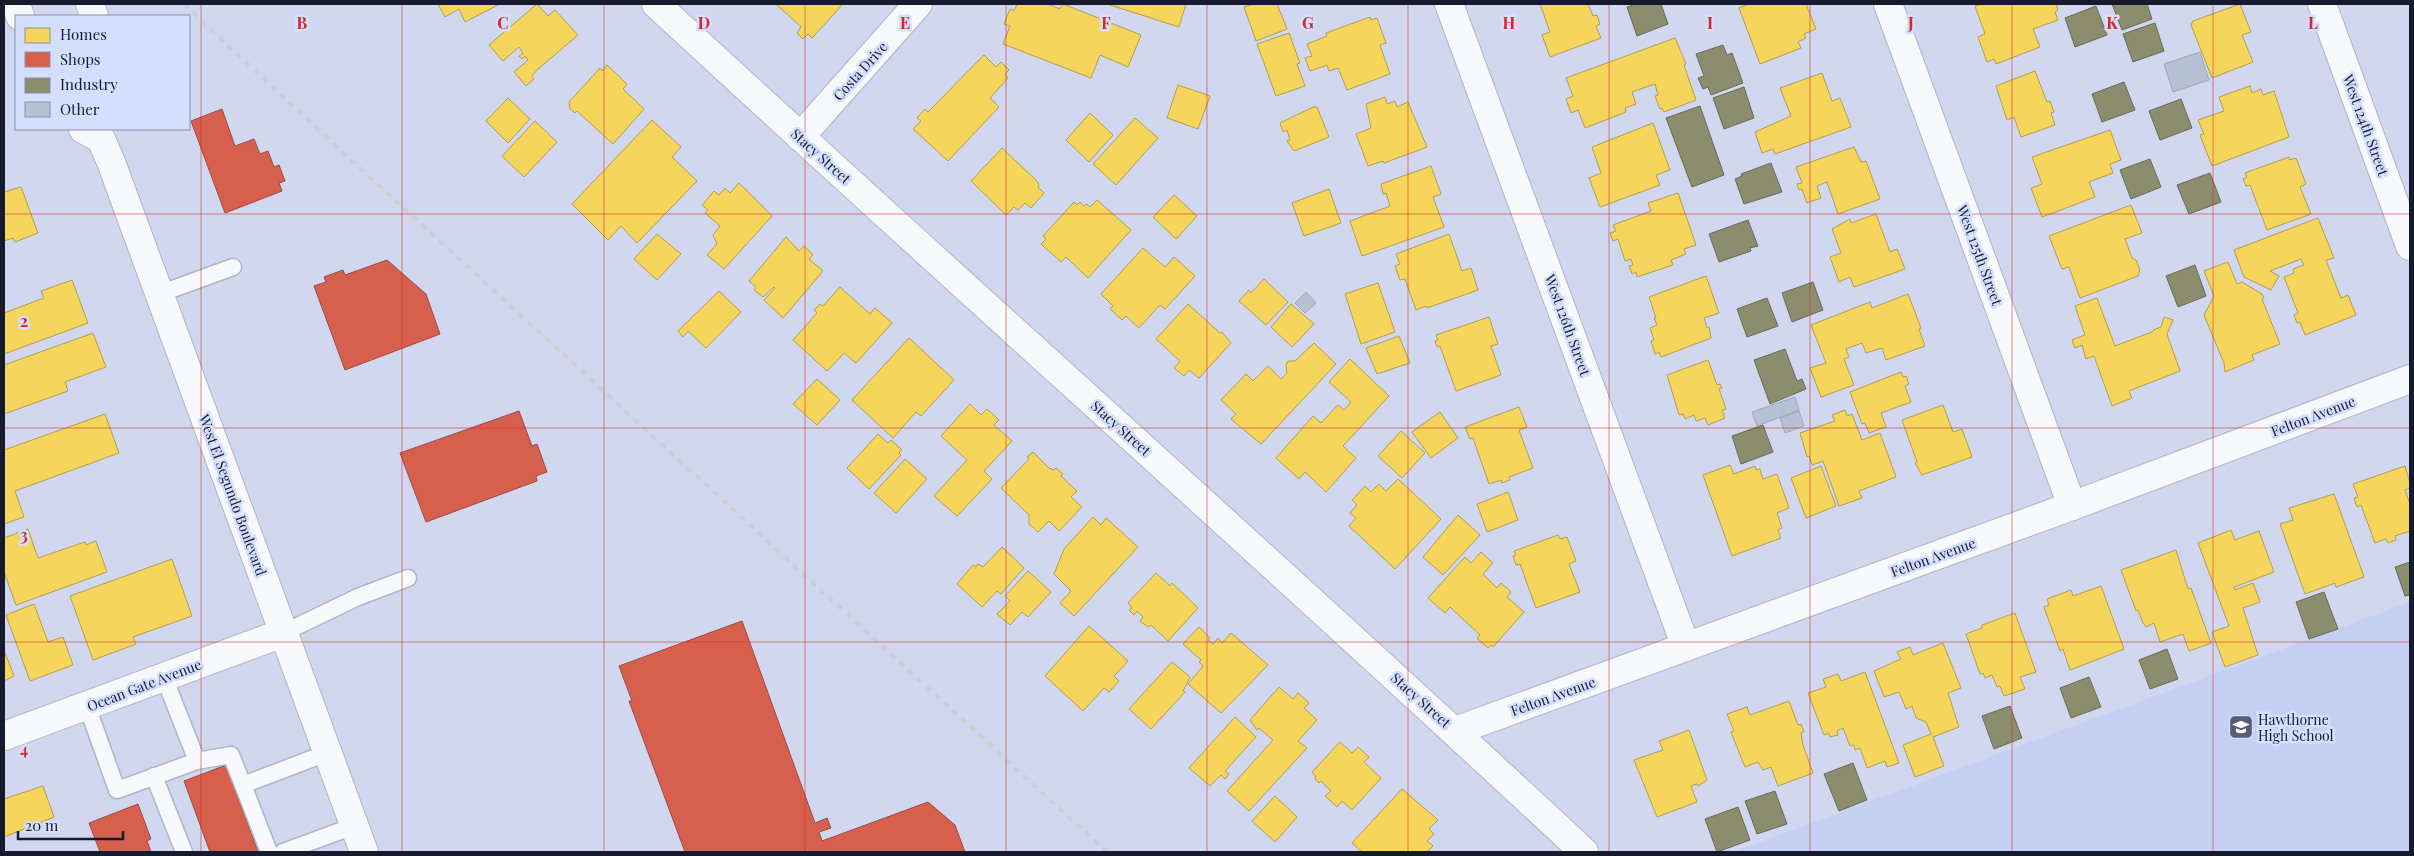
<svg xmlns="http://www.w3.org/2000/svg" width="2414" height="856" viewBox="0 0 2414 856" font-family="'Playfair Display',serif">
	<style>
		.built { fill: #c5cff4 }
		.homes { fill: #f6d55c; stroke: #b29d4e }
		.shops { fill: #d6604d; stroke: #9c4b43 }
		.industry { fill: #8c8c6e; stroke: #686a5a }
		.building { fill: #b7c1d4; stroke: #9da7b9 }
		.lines { fill: none; stroke-linecap: round; stroke-linejoin: round }
		.service-casing { stroke: #afb5c9; stroke-width: 19 }
		.minor-casing { stroke: #afb5c9; stroke-width: 30 }
		.primary-casing { stroke: #afb5c9; stroke-width: 30 }
		.service { stroke: #f8f9fc; stroke-width: 16 }
		.minor { stroke: #f8f9fc; stroke-width: 28 }
		.primary { stroke: #f8f9fc; stroke-width: 28 }
		.rail { stroke: #ccced5; stroke-width: 4; stroke-dasharray: 6 6; stroke-linecap: butt }
		.grid { fill: none; stroke: #d62828; stroke-width: 1; stroke-opacity: 0.55 }
		.labels { text-anchor: middle; dominant-baseline: central; stroke-width: 5; stroke-linejoin: round; paint-order: stroke }
		.street-label { font-size: 14px; fill: #151a2d; stroke: #d4defe }
		.poi-label { font-size: 14px; fill: #151a2d; stroke: #d4defe; text-anchor: start }
		.grid-label { font-size: 16px; text-anchor: middle; font-weight: bold; fill: #d62828; stroke: #d4defe; stroke-width: 5; stroke-linejoin: round; paint-order: stroke }
	</style>
	<rect width="100%" height="100%" fill="#d1d7ee"/>
	<polygon class="built" points="2410,602 2410,852 1733,852"/>
	<g class="homes">
		<polygon points="438,4 500,4 465,22 459,9 445,17"/>
		<polygon points="537,4 548,16 555,10 578,35 538,69 532,76 534,79 526,86 514,72 528,60 525,56 522,59 519,56 523,53 519,47 503,61 489,45"/>
		<polygon points="776,4 843,4 812,38 808,34 803,39 797,33 801,27"/>
		<polygon points="1017,4 1048,4 1060,9 1063,4 1141,35 1128,67 1100,55 1091,78 1003,44 1010,26 1004,24 1010,9 1014,11"/>
		<polygon points="1107,4 1186,4 1179,27"/>
		<polygon points="1254,4 1277,4 1287,29 1256,41 1244,7"/>
		<polygon points="1540,4 1588,4 1593,16 1597,15 1600,24 1596,26 1601,38 1550,57 1542,35 1550,32"/>
		<polygon points="1749,4 1806,4 1816,29 1804,34 1806,38 1798,42 1801,48 1760,64 1739,8"/>
		<polygon points="1982,4 2056,4 2058,10 2055,12 2058,20 2033,29 2040,47 1996,64 1994,59 1987,62 1978,37 1985,34 1975,6"/>
		<polygon points="2240,4 2251,32 2242,35 2253,62 2212,78 2191,25 2193,21"/>
		<polygon points="1370,17 1371,20 1377,18 1386,43 1380,45 1390,74 1347,90 1338,68 1329,71 1327,65 1310,71 1305,58 1312,56 1307,44 1327,36 1326,33"/>
		<polygon points="1289,33 1300,63 1297,64 1305,86 1276,96 1257,44"/>
		<polygon points="1675,38 1686,64 1684,65 1696,100 1664,112 1662,108 1660,109 1655,96 1658,95 1655,84 1632,92 1636,104 1625,108 1626,112 1585,128 1578,110 1571,113 1566,99 1573,96 1566,78"/>
		<polygon points="984,55 996,67 1001,62 1009,70 1005,74 1008,78 990,98 999,107 948,161 913,129 921,121 917,118 925,109 928,112"/>
		<polygon points="607,65 627,84 623,89 644,109 613,144 577,111 575,113 570,109 569,102 600,68 602,71"/>
		<polygon points="2035,71 2047,102 2050,101 2054,112 2051,113 2055,125 2021,137 2014,117 2007,120 1996,86"/>
		<polygon points="1822,73 1832,101 1840,98 1851,127 1775,154 1773,149 1762,153 1755,132 1791,116 1780,88"/>
		<polygon points="1178,85 1210,96 1198,129 1167,118"/>
		<polygon points="2250,86 2252,93 2261,89 2263,95 2274,91 2289,137 2212,166 2200,135 2204,134 2198,120 2224,111 2219,97"/>
		<polygon points="1385,97 1387,104 1395,101 1397,107 1408,102 1427,147 1384,163 1383,161 1368,166 1356,134 1371,128 1366,104"/>
		<polygon points="508,98 530,119 508,143 486,121"/>
		<polygon points="1313,107 1317,107 1329,137 1294,151 1287,141 1290,140 1287,130 1283,132 1280,123"/>
		<polygon points="1090,113 1113,135 1089,162 1066,140"/>
		<polygon points="1135,118 1158,138 1116,185 1093,164"/>
		<polygon points="652,120 681,147 672,157 697,181 637,243 621,226 608,240 572,204"/>
		<polygon points="535,121 557,142 524,177 502,156"/>
		<polygon points="1653,123 1670,170 1656,175 1660,185 1600,207 1589,178 1601,173 1592,147"/>
		<polygon points="2110,130 2121,160 2110,164 2113,173 2089,182 2095,197 2042,217 2031,188 2042,184 2032,157"/>
		<polygon points="1854,147 1861,162 1866,161 1880,199 1838,214 1827,182 1817,186 1821,198 1807,203 1802,189 1799,190 1797,184 1802,183 1796,167"/>
		<polygon points="1002,148 1037,181 1039,185 1038,187 1044,193 1031,208 1025,203 1018,210 1014,207 1006,215 971,181"/>
		<polygon points="2289,157 2290,160 2296,158 2306,184 2300,187 2311,214 2267,230 2250,185 2246,186 2243,179 2247,177 2245,173"/>
		<polygon points="1431,166 1441,194 1433,197 1444,227 1362,256 1350,221 1390,206 1386,193 1383,194 1381,184"/>
		<polygon points="739,183 772,216 724,269 707,255 717,244 713,235 720,226 705,213 708,210 702,205 714,191 719,195 725,188 730,193"/>
		<polygon points="21,187 38,233 15,242 13,238 4,241 4,192"/>
		<polygon points="1329,189 1341,223 1304,236 1292,203"/>
		<polygon points="1678,193 1696,245 1684,249 1686,254 1671,260 1673,265 1637,277 1636,272 1632,274 1629,266 1633,265 1631,259 1625,261 1618,239 1613,241 1610,233 1616,231 1613,225 1651,211 1648,203"/>
		<polygon points="1174,195 1197,216 1176,239 1153,217"/>
		<polygon points="1097,200 1131,230 1088,278 1066,257 1061,262 1041,244 1046,239 1043,236 1074,202 1077,205 1080,202 1084,206 1087,204 1090,207"/>
		<polygon points="2131,205 2142,233 2125,239 2132,258 2136,260 2140,270 2138,276 2080,298 2069,267 2062,269 2049,236"/>
		<polygon points="1876,214 1890,252 1897,249 1905,269 1854,287 1850,277 1839,282 1830,257 1841,253 1832,229 1850,219 1851,223"/>
		<polygon points="2318,218 2334,258 2326,260 2341,298 2348,295 2356,315 2305,335 2300,322 2297,323 2294,315 2298,313 2284,277 2294,273 2293,269 2304,265 2301,259 2270,271 2279,276 2271,290 2244,277 2234,250"/>
		<polygon points="657,234 681,254 657,280 634,259"/>
		<polygon points="1449,234 1462,271 1471,268 1478,290 1427,308 1426,306 1416,310 1405,279 1400,280 1395,266 1400,264 1396,254"/>
		<polygon points="786,237 799,251 804,246 813,255 809,259 823,271 783,318 764,300 775,288 774,287 763,297 754,290 756,287 749,281"/>
		<polygon points="1143,248 1165,267 1174,257 1195,276 1165,309 1160,305 1139,328 1126,316 1122,320 1110,309 1113,306 1101,294"/>
		<polygon points="2228,262 2237,284 2242,282 2262,294 2264,298 2262,299 2280,344 2252,355 2254,360 2225,372 2224,363 2204,315 2214,296 2204,271"/>
		<polygon points="1706,276 1719,313 1704,318 1707,328 1709,327 1711,338 1661,357 1659,352 1655,354 1651,341 1654,340 1650,328 1657,325 1654,318 1656,318 1649,297"/>
		<polygon points="1264,279 1288,302 1266,325 1239,301 1249,290 1251,293"/>
		<polygon points="72,280 88,323 4,354 4,313 44,298 41,291"/>
		<polygon points="1378,283 1395,332 1361,344 1345,294"/>
		<polygon points="840,287 870,314 875,308 892,323 856,363 844,353 827,371 793,340 817,313 814,310 820,304 823,306"/>
		<polygon points="719,291 741,312 706,348 688,331 683,337 678,331"/>
		<polygon points="1908,294 1921,328 1919,329 1925,346 1886,360 1882,348 1866,353 1862,343 1846,349 1849,357 1844,359 1854,385 1821,397 1810,368 1826,363 1811,325 1870,302 1872,308"/>
		<polygon points="2097,298 2115,346 2154,331 2153,330 2161,327 2164,317 2173,320 2167,334 2180,371 2129,391 2132,398 2112,406 2094,356 2086,359 2082,345 2075,348 2072,340 2085,335 2075,306"/>
		<polygon points="1188,304 1220,333 1222,332 1231,343 1199,378 1189,370 1184,376 1174,368 1180,361 1156,339"/>
		<polygon points="1291,304 1314,324 1292,347 1271,327"/>
		<polygon points="1489,317 1498,344 1491,346 1501,375 1456,391 1440,346 1437,347 1435,341 1438,340 1436,335"/>
		<polygon points="93,333 106,367 65,382 68,391 4,414 4,365"/>
		<polygon points="1399,336 1410,363 1377,374 1366,348"/>
		<polygon points="909,338 954,380 921,416 916,412 893,438 852,400"/>
		<polygon points="1314,343 1336,364 1261,444 1231,419 1236,414 1221,400 1246,374 1253,381 1268,366 1281,379 1287,373 1286,366 1288,361 1295,361"/>
		<polygon points="1350,359 1389,396 1343,446 1356,458 1326,492 1305,472 1299,479 1276,458 1313,416 1321,423 1338,405 1344,410 1351,402 1329,382"/>
		<polygon points="1708,360 1717,385 1720,384 1722,388 1719,389 1726,409 1722,410 1725,418 1708,425 1705,418 1696,421 1694,415 1685,419 1683,414 1679,415 1667,375"/>
		<polygon points="1901,372 1903,377 1906,376 1909,384 1905,386 1911,402 1881,413 1886,427 1869,433 1865,423 1862,424 1850,392"/>
		<polygon points="817,379 840,400 817,425 793,404"/>
		<polygon points="970,404 981,415 987,409 999,420 994,425 1012,441 984,471 992,479 957,516 934,496 967,460 941,436"/>
		<polygon points="1943,405 1953,432 1962,429 1972,457 1922,475 1915,463 1917,462 1902,420"/>
		<polygon points="1519,407 1527,427 1519,430 1533,468 1509,477 1510,480 1502,483 1501,480 1489,484 1473,438 1470,439 1465,427"/>
		<polygon points="1845,410 1847,416 1852,414 1862,440 1880,433 1896,477 1859,491 1862,498 1839,506 1823,461 1812,465 1809,456 1807,457 1800,433 1835,421 1832,415"/>
		<polygon points="1440,412 1458,438 1431,458 1412,432"/>
		<polygon points="105,414 119,453 15,491 24,517 4,524 4,450"/>
		<polygon points="1401,431 1425,453 1402,478 1378,456"/>
		<polygon points="878,434 888,443 891,440 902,450 899,453 901,455 869,489 847,468"/>
		<polygon points="1033,452 1049,468 1054,470 1056,468 1063,474 1061,476 1077,491 1071,497 1082,507 1059,531 1049,521 1038,532 1029,524 1029,515 1001,488 1029,459 1027,457"/>
		<polygon points="905,459 927,479 896,513 874,493"/>
		<polygon points="1730,465 1734,474 1755,466 1756,470 1760,469 1763,479 1777,474 1789,508 1777,513 1782,528 1778,530 1781,538 1732,556 1703,475"/>
		<polygon points="1821,466 1836,506 1806,518 1791,478"/>
		<polygon points="2405,466 2410,483 2410,488 2405,490 2410,504 2410,531 2395,536 2396,540 2388,543 2386,539 2375,543 2361,505 2357,507 2354,498 2358,497 2353,484"/>
		<polygon points="1398,479 1441,519 1395,569 1349,526 1356,518 1350,513 1357,505 1352,500 1365,486 1371,492 1379,484 1386,491"/>
		<polygon points="1508,492 1518,520 1487,532 1477,504"/>
		<polygon points="2334,494 2364,577 2336,587 2335,583 2305,594 2280,524 2293,520 2289,508"/>
		<polygon points="1458,515 1480,535 1443,575 1423,557"/>
		<polygon points="1093,517 1101,525 1106,518 1138,547 1074,616 1060,603 1071,591 1054,574 1064,549"/>
		<polygon points="28,529 38,558 85,542 86,545 96,541 107,572 16,605 4,572 4,538"/>
		<polygon points="2231,530 2235,540 2259,531 2274,572 2234,587 2235,590 2253,583 2260,602 2243,608 2258,655 2225,667 2212,632 2229,626 2198,543"/>
		<polygon points="1558,535 1560,539 1567,537 1576,561 1569,564 1580,592 1536,608 1520,564 1516,565 1513,556 1516,555 1514,551"/>
		<polygon points="1002,547 1024,568 1001,594 997,591 982,607 957,584 973,565 976,567 978,564 983,567"/>
		<polygon points="2176,550 2188,589 2191,588 2211,643 2189,651 2183,634 2160,642 2154,623 2146,627 2143,623 2138,610 2136,611 2121,570"/>
		<polygon points="1481,552 1493,563 1483,574 1497,588 1501,583 1511,592 1507,597 1524,612 1493,647 1491,645 1488,648 1477,638 1480,635 1450,607 1445,613 1428,598 1465,557 1471,563"/>
		<polygon points="172,559 192,616 133,637 136,644 93,660 70,596"/>
		<polygon points="1028,571 1051,592 1028,617 1022,612 1010,625 997,614 1010,601 1005,596"/>
		<polygon points="1156,573 1170,586 1172,583 1198,608 1168,641 1151,625 1148,627 1140,621 1143,617 1137,611 1134,615 1129,610 1132,608 1128,603"/>
		<polygon points="2101,586 2124,649 2070,670 2063,649 2060,651 2044,607 2049,605 2047,599 2071,590 2073,596"/>
		<polygon points="34,604 48,642 63,637 73,665 30,681 6,615"/>
		<polygon points="2015,613 2036,672 2020,677 2025,689 2004,696 2000,686 1997,687 1992,675 1985,678 1983,673 1980,674 1966,634 1982,628 1982,625"/>
		<polygon points="1089,626 1128,661 1114,676 1119,681 1109,692 1104,688 1083,711 1045,676"/>
		<polygon points="1199,627 1210,638 1208,640 1213,644 1218,638 1222,643 1231,633 1268,665 1221,713 1188,684 1203,666 1199,662 1201,660 1183,644"/>
		<polygon points="1943,643 1961,688 1948,693 1959,727 1933,737 1944,766 1915,777 1903,745 1931,734 1926,722 1916,718 1912,706 1906,709 1899,692 1884,697 1874,671 1901,659 1897,652 1910,647 1913,655"/>
		<polygon points="4,650 14,676 4,681"/>
		<polygon points="1172,662 1190,677 1183,691 1185,692 1151,729 1129,709"/>
		<polygon points="1865,672 1899,763 1887,767 1885,761 1867,768 1860,748 1855,750 1854,745 1850,746 1843,728 1837,731 1838,735 1830,737 1829,733 1824,735 1808,693 1826,687 1823,679 1838,674 1841,681"/>
		<polygon points="1279,687 1293,699 1298,693 1309,703 1304,708 1317,720 1298,741 1307,748 1249,811 1227,791 1273,740 1259,728 1257,730 1250,720"/>
		<polygon points="1789,701 1798,725 1801,724 1804,732 1801,733 1803,745 1813,773 1778,786 1771,767 1763,770 1758,762 1745,767 1731,732 1734,731 1727,714 1747,707 1750,715"/>
		<polygon points="1235,717 1256,737 1225,771 1229,774 1225,779 1221,775 1210,786 1189,768"/>
		<polygon points="1689,730 1707,780 1698,786 1697,784 1691,786 1697,802 1657,817 1634,760 1663,750 1659,741"/>
		<polygon points="1340,742 1352,753 1358,747 1369,757 1364,762 1381,778 1352,810 1342,801 1337,807 1325,796 1331,791 1321,781 1319,783 1315,779 1316,777 1312,772"/>
		<polygon points="43,786 54,817 4,837 4,799"/>
		<polygon points="1402,789 1438,820 1429,829 1434,834 1427,841 1433,846 1427,852 1362,852 1352,843"/>
		<polygon points="1275,796 1297,817 1275,842 1252,821"/>
	</g>
	<g class="shops">
		<polygon points="222,109 235,146 254,139 260,154 268,151 274,167 279,165 285,181 279,183 282,191 225,213 191,121"/>
		<polygon points="387,260 426,294 440,334 345,370 314,286 326,282 324,277 343,270 345,275"/>
		<polygon points="519,411 532,446 537,444 547,472 536,476 537,481 426,522 400,453"/>
		<polygon points="742,621 815,823 827,818 831,828 819,832 822,841 928,802 955,825 965,852 685,852 629,701 632,701 619,666"/>
		<polygon points="226,765 258,852 210,852 184,781"/>
		<polygon points="138,804 151,839 147,841 151,852 100,852 89,823"/>
	</g>
	<g class="industry">
		<polygon points="1636,4 1661,4 1668,24 1637,36 1627,7"/>
		<polygon points="2112,4 2147,4 2152,19 2122,30"/>
		<polygon points="2096,6 2107,35 2075,47 2065,18"/>
		<polygon points="2155,23 2164,51 2133,62 2123,34"/>
		<polygon points="1723,45 1727,55 1732,53 1743,83 1711,95 1708,87 1703,89 1698,78 1704,76 1696,54"/>
		<polygon points="2124,82 2135,110 2102,122 2092,94"/>
		<polygon points="1744,87 1754,118 1724,129 1713,98"/>
		<polygon points="2181,99 2192,128 2160,140 2149,111"/>
		<polygon points="1700,106 1724,175 1692,187 1666,118"/>
		<polygon points="2150,159 2161,187 2131,199 2120,170"/>
		<polygon points="1771,163 1782,192 1744,204 1735,179 1742,176 1741,174"/>
		<polygon points="2210,173 2221,202 2189,214 2177,185"/>
		<polygon points="1748,220 1758,246 1750,248 1751,251 1719,262 1709,234"/>
		<polygon points="2195,265 2206,296 2178,307 2166,276"/>
		<polygon points="1813,282 1823,310 1792,322 1782,293"/>
		<polygon points="1767,298 1778,326 1747,337 1737,309"/>
		<polygon points="1785,349 1797,381 1802,379 1806,389 1770,404 1754,360"/>
		<polygon points="1763,425 1773,452 1741,464 1732,436"/>
		<polygon points="2410,562 2410,595 2405,596 2395,567"/>
		<polygon points="2324,592 2338,629 2309,639 2296,602"/>
		<polygon points="2167,649 2178,679 2150,689 2139,660"/>
		<polygon points="2089,677 2101,707 2071,718 2060,688"/>
		<polygon points="2010,706 2022,738 1994,749 1982,716"/>
		<polygon points="1853,763 1867,800 1839,811 1824,774"/>
		<polygon points="1775,791 1787,824 1757,834 1745,801"/>
		<polygon points="1738,807 1750,840 1717,852 1705,819"/>
	</g>
	<g class="building">
		<polygon points="2200,52 2209,80 2173,92 2164,64"/>
		<polygon points="1306,292 1316,303 1305,313 1295,303"/>
		<polygon points="1795,397 1799,410 1757,426 1752,412"/>
		<polygon points="1799,411 1804,426 1785,433 1780,418"/>
	</g>
	<g class="lines">
		<defs>
			<g id="service">
				<polyline points="159,294 233,267"/>
				<polyline points="283,633 358,597 408,578"/>
				<polyline points="164,677 197,761 231,755 243,785 327,753"/>
				<polyline points="87,706 117,790 197,761"/>
				<polyline points="154,776 184,852"/>
				<polyline points="243,785 269,852"/>
				<polyline points="283,852 354,826"/>
			</g>
			<g id="minor">
				<path d="M656 4C964 289 1278 566 1584 852"/>
				<polyline points="1449,4 1686,647"/>
				<polyline points="1888,4 2072,506"/>
				<polyline points="2322,4 2410,246"/>
				<polyline points="800,137 918,4"/>
				<polyline points="1455,731 2072,506 2410,379"/>
				<polyline points="4,736 283,633"/>
			</g>
			<g id="primary">
				<polyline points="16,4 20,16"/>
				<polyline points="90,4 94,16"/>
				<polyline points="83,129 101,139 111,162 364,852"/>
			</g>
		</defs>
		<use href="#service" class="service-casing"/>
		<use href="#minor" class="minor-casing"/>
		<use href="#primary" class="primary-casing"/>
		<use href="#service" class="service"/>
		<use href="#minor" class="minor"/>
		<use href="#primary" class="primary"/>
		<polyline class="rail" points="184,4 302,115 1107,852"/>
	</g>
	<path class="grid" d="M201 4V852M402 4V852M604 4V852M805 4V852M1006 4V852M1207 4V852M1408 4V852M1609 4V852M1810 4V852M2012 4V852M2213 4V852M4 214H2410M4 428H2410M4 642H2410"/>
	<defs>
		<symbol id="school-square" viewBox="-11 -11 22 22"><rect x="-9" y="-9" width="18" height="18" rx="4" fill="#575c71" stroke="#d4defe"/><path d="M0-5L7-2L0 1L-7-2ZM-4 1L0 2.5L4 1V4Q0 6-4 4Z" fill="#fff"/></symbol>
	</defs>
	<g fill-rule="evenodd">
		<use href="#school-square" x="2227" y="713" width="28" height="28"/>
	</g>
	<g class="labels">
		<g class="street-label">
			<text transform="translate(860 71) rotate(-48)">Costa Drive</text>
			<text transform="translate(2366 125) rotate(70)">West 124th Street</text>
			<text transform="translate(821 156) rotate(42)">Stacy Street</text>
			<text transform="translate(1980 255) rotate(70)">West 125th Street</text>
			<text transform="translate(1568 325) rotate(70)">West 126th Street</text>
			<text transform="translate(2313 416) rotate(-21)">Felton Avenue</text>
			<text transform="translate(1121 428) rotate(42)">Stacy Street</text>
			<text transform="translate(233 495) rotate(70)">West El Segundo Boulevard</text>
			<text transform="translate(1933 557) rotate(-20)">Felton Avenue</text>
			<text transform="translate(144 685) rotate(-21)">Ocean Gate Avenue</text>
			<text transform="translate(1553 696) rotate(-20)">Felton Avenue</text>
			<text transform="translate(1421 700) rotate(42)">Stacy Street</text>
		</g>
		<g class="poi-label">
			<text x="2258" y="719">Hawthorne<tspan x="2258" dy="16">High School</tspan></text>
		</g>
	</g>
	<g class="grid-label">
		<text x="302" y="29">B</text>
		<text x="503" y="29">C</text>
		<text x="704" y="29">D</text>
		<text x="905" y="29">E</text>
		<text x="1106" y="29">F</text>
		<text x="1308" y="29">G</text>
		<text x="1509" y="29">H</text>
		<text x="1710" y="29">I</text>
		<text x="1911" y="29">J</text>
		<text x="2112" y="29">K</text>
		<text x="2313" y="29">L</text>
		<text x="24" y="327">2</text>
		<text x="24" y="541">3</text>
		<text x="24" y="755">4</text>
	</g>
	<rect width="2414" height="856" fill="none" stroke="#151a2d" stroke-width="10"/>
	<rect x="15" y="15" width="175" height="115" fill="#d4defe" stroke="#8890aa"/>
	<rect x="25" y="28" width="25" height="15" fill="#f6d55c" stroke="#8890aa"/>
	<text x="60" y="40" font-size="15" fill="#151a2d">Homes</text>
	<rect x="25" y="52" width="25" height="15" fill="#d6604d" stroke="#8890aa"/>
	<text x="60" y="65" font-size="15" fill="#151a2d">Shops</text>
	<rect x="25" y="78" width="25" height="15" fill="#8c8c6e" stroke="#8890aa"/>
	<text x="60" y="90" font-size="15" fill="#151a2d">Industry</text>
	<rect x="25" y="102" width="25" height="15" fill="#b7c1d4" stroke="#8890aa"/>
	<text x="60" y="115" font-size="15" fill="#151a2d">Other</text>
	<path d="M18 831v8h105v-8" fill="none" stroke="#151a2d" stroke-width="2.5"/>
	<text x="25" y="831" font-size="15" fill="#151a2d" stroke="#d4defe" stroke-width="4" paint-order="stroke">20 m</text>
</svg>
